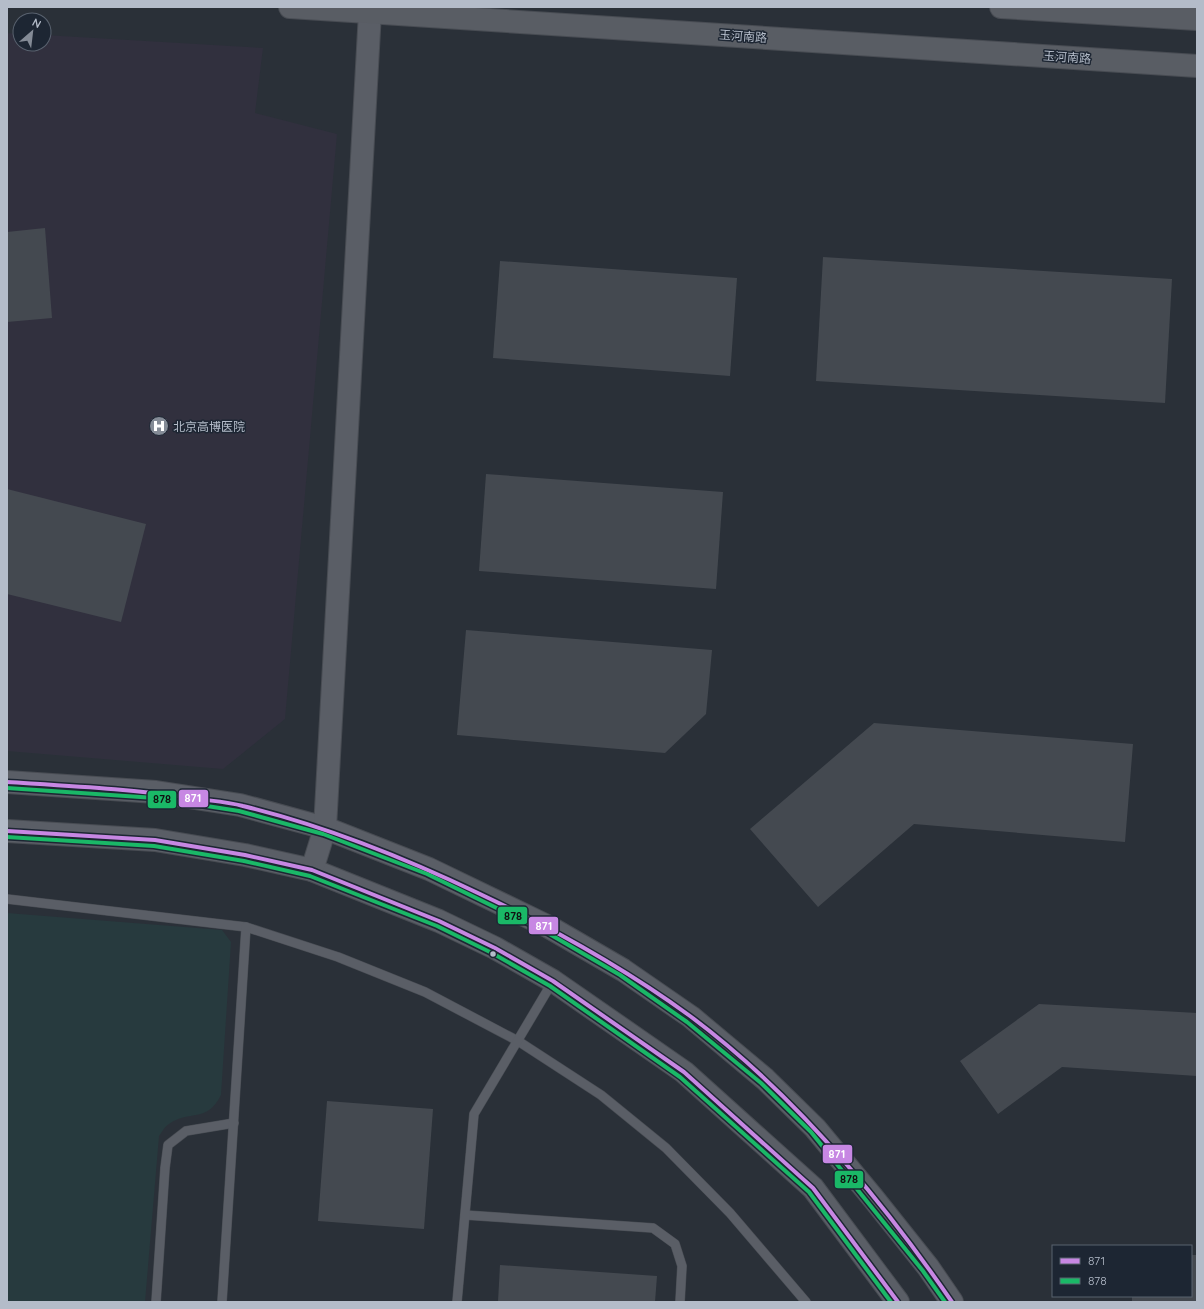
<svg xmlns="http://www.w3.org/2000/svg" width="1204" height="1309" viewBox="0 0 1204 1309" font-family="Quicksand,'Noto Sans SC',sans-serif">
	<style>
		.medical { fill: #31303e }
		.green { fill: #273a3e }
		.building { fill: #444950 }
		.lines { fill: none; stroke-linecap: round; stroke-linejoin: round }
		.service-casing { stroke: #484c53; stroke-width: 10 }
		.tertiary-casing { stroke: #484c53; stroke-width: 24 }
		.secondary-casing { stroke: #484c53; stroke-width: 24 }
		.service { stroke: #5a5e66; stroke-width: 9 }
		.tertiary { stroke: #5a5e66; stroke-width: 22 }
		.secondary { stroke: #595d64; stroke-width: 22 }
		.bus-1-casing { stroke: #1d2633; stroke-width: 7 }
		.bus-2-casing { stroke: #1d2633; stroke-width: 7 }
		.bus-1 { stroke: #c787e3; stroke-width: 4 }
		.bus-2 { stroke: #1ab867; stroke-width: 4 }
		.bus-dot { fill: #b4bcc9; stroke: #1d2633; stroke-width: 1.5 }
		.labels { text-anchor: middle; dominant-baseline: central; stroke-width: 3; stroke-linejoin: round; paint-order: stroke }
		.street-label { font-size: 12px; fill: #b4bcc9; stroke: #1d2633 }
		.poi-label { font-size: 12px; fill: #b4bcc9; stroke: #1d2633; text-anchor: start }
		.line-badge { stroke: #1d2633; stroke-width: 1.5 }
		.badge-label { font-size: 11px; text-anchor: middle; font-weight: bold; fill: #fff }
		.pale-badge-label { font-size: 11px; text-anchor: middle; font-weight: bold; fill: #111 }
	</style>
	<rect width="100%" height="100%" fill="#2a3038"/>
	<polygon class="medical" points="7,33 20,34 20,44 44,44 44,35 263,48 255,113 337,134 285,719 223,769 7,751"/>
	<path class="green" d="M7 913 222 930 231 942 221 1095C206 1124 190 1109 169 1124 165 1126 162 1132 159 1136L145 1302H7Z"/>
	<g class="building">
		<polygon points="45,228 52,318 7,322 7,232"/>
		<polygon points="823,257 1172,279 1165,403 816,381"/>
		<polygon points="500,261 737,278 730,376 493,358"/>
		<polygon points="486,474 723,492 716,589 479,571"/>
		<polygon points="7,489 146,524 121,622 7,594"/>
		<polygon points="466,630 712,650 706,714 665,753 457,735"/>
		<polygon points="874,723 1133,744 1125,842 914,824 818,907 750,829"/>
		<polygon points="1039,1004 1197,1013 1197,1076 1062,1067 998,1114 960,1061"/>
		<polygon points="327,1101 433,1109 424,1229 318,1221"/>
		<polygon points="1191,1255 1197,1255 1197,1302 1132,1302 1132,1296 1191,1296"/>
		<polygon points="500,1265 657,1276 655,1302 498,1302"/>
	</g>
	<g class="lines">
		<defs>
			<g id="service">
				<polyline points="7,899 246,927 338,957 425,992 518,1041 601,1095 666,1148 730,1213 806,1302"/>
				<polyline points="465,1215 653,1228 675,1244 682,1266 680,1302"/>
				<polyline points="156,1302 165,1168 168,1145 186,1131 234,1123"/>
				<polyline points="222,1302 246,927"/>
				<polyline points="457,1302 474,1114 553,981"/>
			</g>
			<g id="tertiary">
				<polyline points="7,782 156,792 240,805 325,828 429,869 549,927 623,970 691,1017 765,1079 815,1128 873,1198 928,1267 952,1302"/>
				<polyline points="7,831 155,840 245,855 312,870 439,921 495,948 553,981 684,1072 813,1188 898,1302"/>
				<polyline points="312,870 325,828 370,12"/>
			</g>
			<g id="secondary">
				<polyline points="290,7 1197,66"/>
				<polyline points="1001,7 1197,19"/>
			</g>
		</defs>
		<use href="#service" class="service-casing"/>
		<use href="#tertiary" class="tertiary-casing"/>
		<use href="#secondary" class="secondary-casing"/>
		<use href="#service" class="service"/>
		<use href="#tertiary" class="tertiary"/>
		<use href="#secondary" class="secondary"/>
		<defs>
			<g id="bus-1">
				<path d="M7 782C71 786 135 789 198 799 213 801 228 802 243 806 326 826 403 857 480 894 554 929 624 968 690 1016 792 1092 880 1197 952 1302"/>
				<polyline points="7,831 155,840 245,855 312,870 439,921 495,948 553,981 684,1072 813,1188 898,1302"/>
			</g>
			<g id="bus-2">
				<polyline points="7,788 155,798 239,811 323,834 427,874 546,932 620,975 687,1022 761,1083 811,1132 923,1271 945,1302"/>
				<polyline points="7,837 154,846 244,861 310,876 437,926 492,953 550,986 680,1077 809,1192 891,1302"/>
			</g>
		</defs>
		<use href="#bus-1" class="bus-1-casing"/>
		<use href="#bus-2" class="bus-2-casing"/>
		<use href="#bus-1" class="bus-1"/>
		<use href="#bus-2" class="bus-2"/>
	</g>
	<defs>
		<symbol id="hospital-disc" viewBox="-11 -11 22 22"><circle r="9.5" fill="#848b96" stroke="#1d2633"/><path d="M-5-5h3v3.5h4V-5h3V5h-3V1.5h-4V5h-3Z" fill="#fff"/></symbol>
	</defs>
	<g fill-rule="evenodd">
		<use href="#hospital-disc" x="148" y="415" width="22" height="22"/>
	</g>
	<circle class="bus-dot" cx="493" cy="954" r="3.5"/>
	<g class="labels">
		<g class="street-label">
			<text transform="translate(743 36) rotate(4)">玉河南路</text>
			<text transform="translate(1067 57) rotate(4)">玉河南路</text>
		</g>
		<g class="poi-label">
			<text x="173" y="426">北京高博医院</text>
		</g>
	</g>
	<g class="line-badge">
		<rect x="178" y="789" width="31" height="19" rx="4" fill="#c787e3"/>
		<rect x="147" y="790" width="30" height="19" rx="4" fill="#1ab867"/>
		<rect x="497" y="906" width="31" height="19" rx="4" fill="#1ab867"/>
		<rect x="528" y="916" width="31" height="19" rx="4" fill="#c787e3"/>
		<rect x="822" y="1144" width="31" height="20" rx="4" fill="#c787e3"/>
		<rect x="834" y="1170" width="30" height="19" rx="4" fill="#1ab867"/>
	</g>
	<g class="badge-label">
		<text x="193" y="802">871</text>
		<text x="544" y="930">871</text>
		<text x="837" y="1158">871</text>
	</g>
	<g class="pale-badge-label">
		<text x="162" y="803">878</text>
		<text x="513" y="920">878</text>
		<text x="849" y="1183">878</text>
	</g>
	<rect width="1204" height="1309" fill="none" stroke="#b4bcc9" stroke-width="16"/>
	<rect x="1052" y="1245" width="140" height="52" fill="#1d2633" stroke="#59626f"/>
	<rect x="1060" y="1258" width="20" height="6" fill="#c787e3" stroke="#59626f"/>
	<text x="1088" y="1265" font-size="12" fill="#b4bcc9">871</text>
	<rect x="1060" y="1278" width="20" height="6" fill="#1ab867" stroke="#59626f"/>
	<text x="1088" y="1285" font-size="12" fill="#b4bcc9">878</text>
	<g transform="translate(32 32) rotate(28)"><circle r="19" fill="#1d2633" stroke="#59626f"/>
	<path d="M0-3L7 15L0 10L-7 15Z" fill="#848b96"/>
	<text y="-6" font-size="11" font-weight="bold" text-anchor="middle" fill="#b4bcc9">N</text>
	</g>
</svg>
